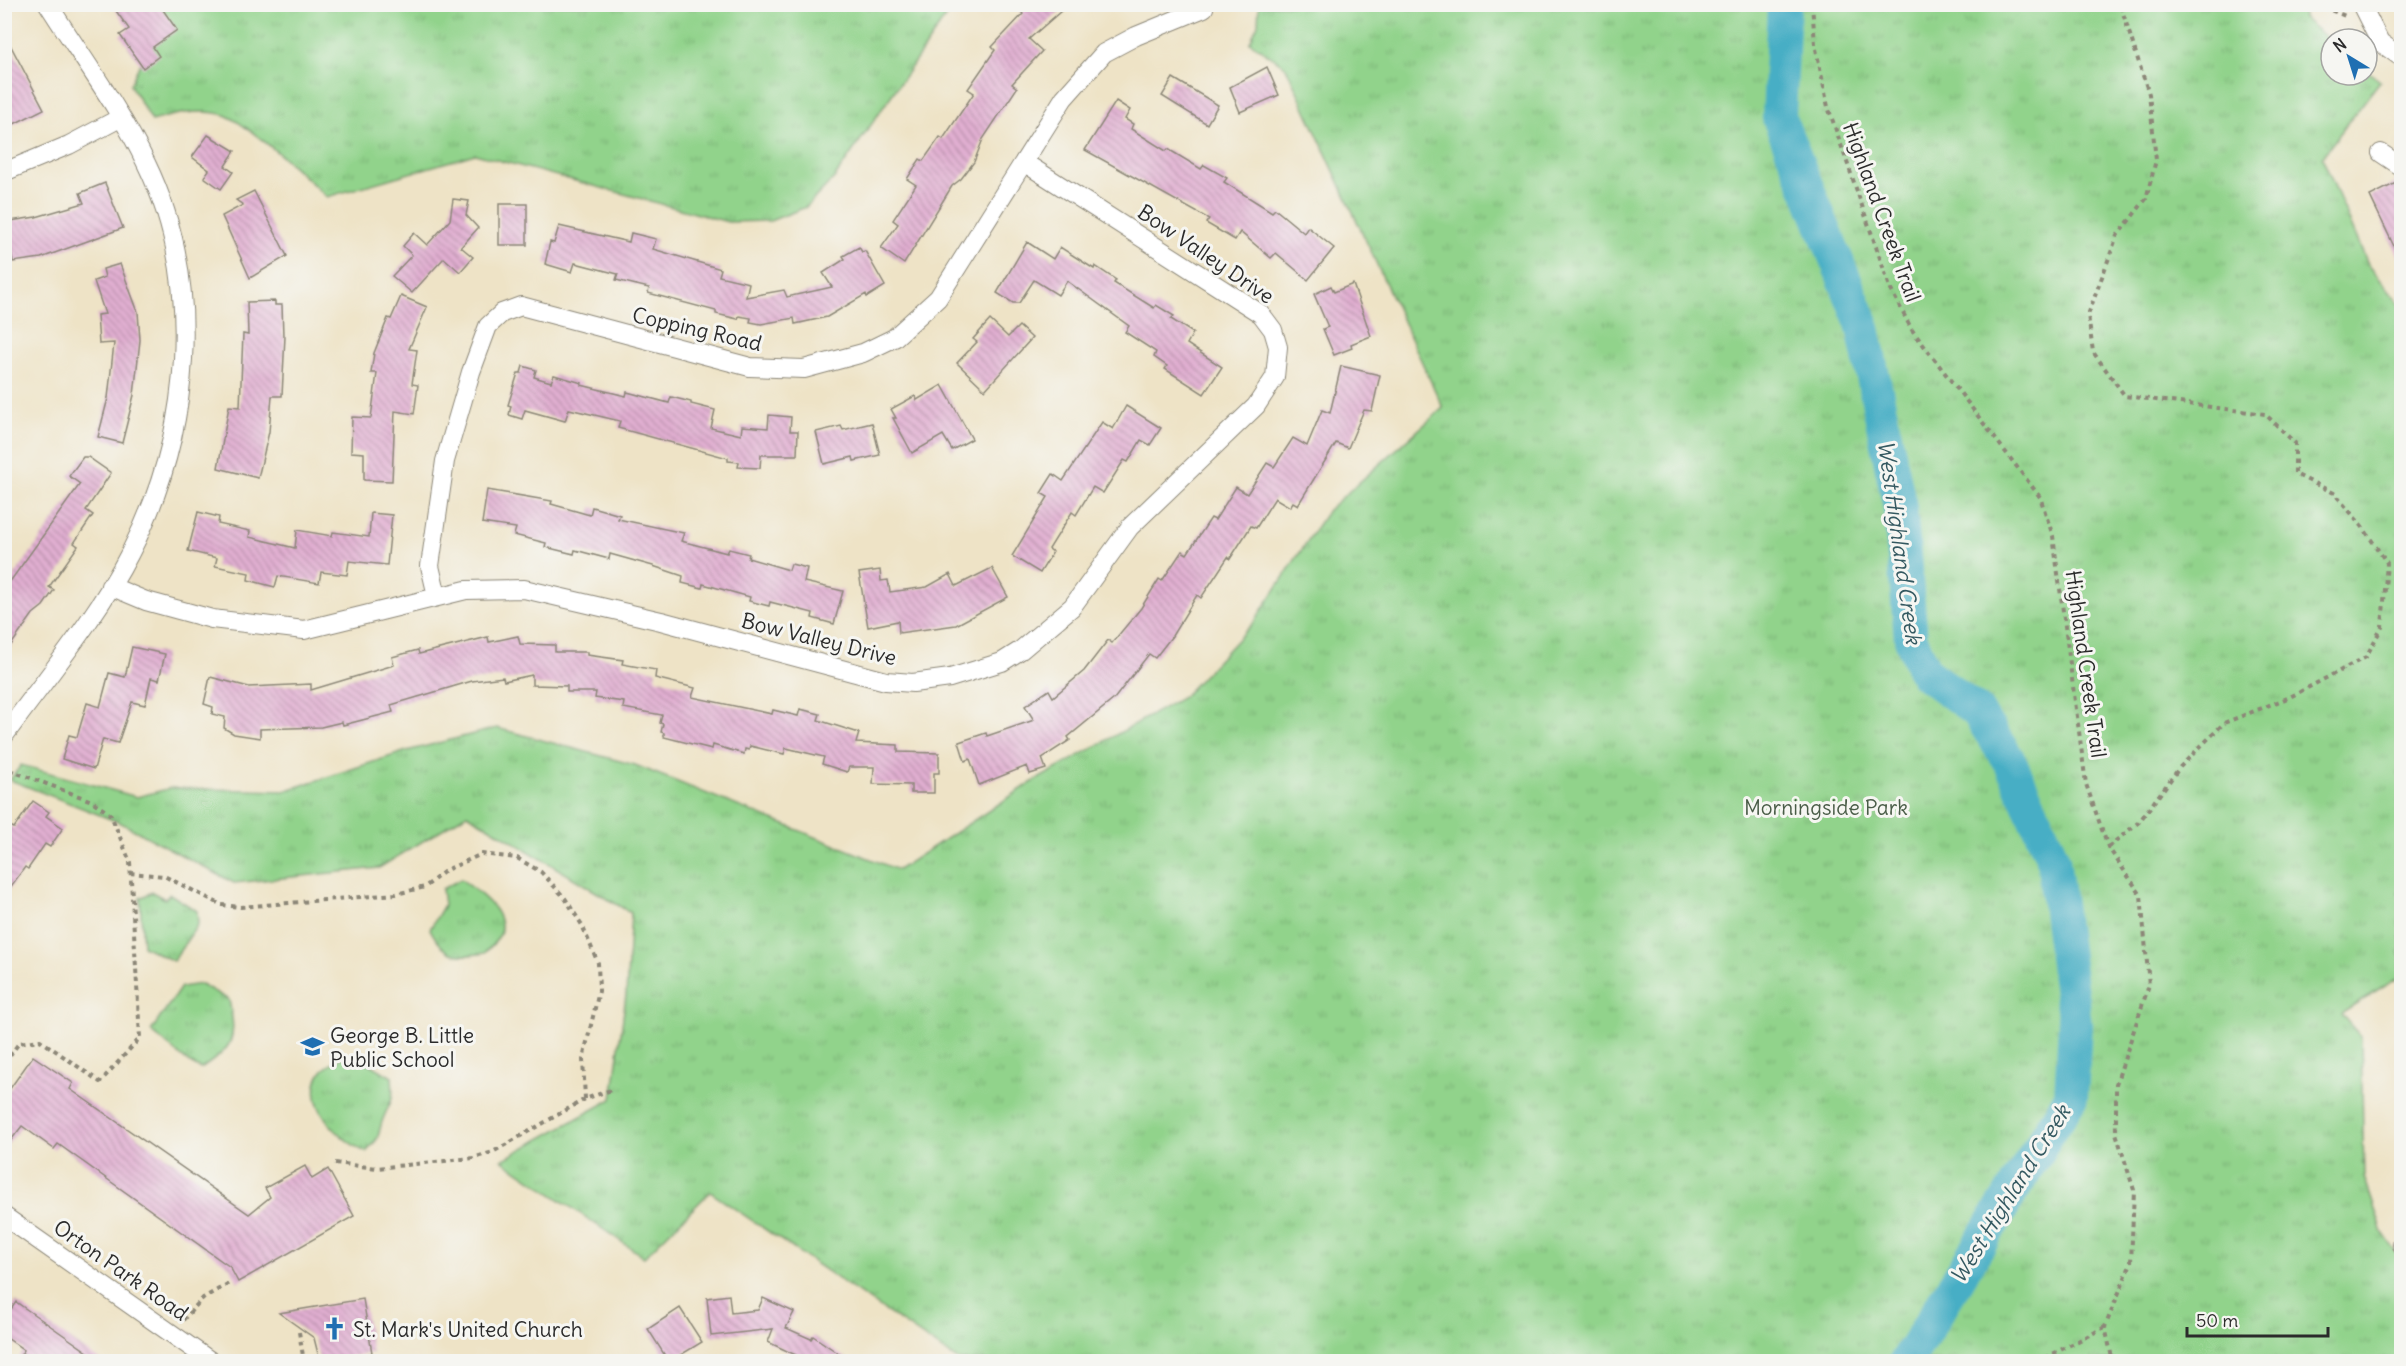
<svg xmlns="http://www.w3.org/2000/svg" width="2406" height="1366" viewBox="0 0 2406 1366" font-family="Delius,sans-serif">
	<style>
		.park { fill: url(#park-tufts); stroke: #5e7f5b; stroke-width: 1.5 }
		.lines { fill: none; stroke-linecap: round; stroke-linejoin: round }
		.river { stroke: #46aec5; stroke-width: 34 }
		.building { fill: url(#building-back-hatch) }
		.minor-casing { stroke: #8c8778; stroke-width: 20 }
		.path { stroke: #8c8778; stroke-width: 4; stroke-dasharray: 4.5 4.5; stroke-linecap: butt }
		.minor { stroke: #fff; stroke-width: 18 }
		.labels { text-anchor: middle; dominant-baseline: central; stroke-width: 6; stroke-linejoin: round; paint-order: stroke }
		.street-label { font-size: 21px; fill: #2b2b2b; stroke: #f6f6f2 }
		.park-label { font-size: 21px; fill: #4a5d48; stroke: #f6f6f2 }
		.poi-label { font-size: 21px; fill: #2b2b2b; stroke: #f6f6f2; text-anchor: start }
		.water-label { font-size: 22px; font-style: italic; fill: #345961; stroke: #f6f6f2 }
	</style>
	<defs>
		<pattern id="park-tufts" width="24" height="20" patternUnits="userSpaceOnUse" patternTransform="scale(1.5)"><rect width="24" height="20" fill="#91d38b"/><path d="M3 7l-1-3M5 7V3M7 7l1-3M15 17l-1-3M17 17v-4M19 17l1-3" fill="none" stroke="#7db578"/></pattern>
		<pattern id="building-back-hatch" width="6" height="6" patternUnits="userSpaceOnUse" patternTransform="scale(1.5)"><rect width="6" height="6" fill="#e1afd1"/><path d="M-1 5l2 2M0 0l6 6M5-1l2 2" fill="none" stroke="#b78faa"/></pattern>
	</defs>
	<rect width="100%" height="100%" fill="#f6f6f2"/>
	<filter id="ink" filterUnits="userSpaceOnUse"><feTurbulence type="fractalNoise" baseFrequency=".0167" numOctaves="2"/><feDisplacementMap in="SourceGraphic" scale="12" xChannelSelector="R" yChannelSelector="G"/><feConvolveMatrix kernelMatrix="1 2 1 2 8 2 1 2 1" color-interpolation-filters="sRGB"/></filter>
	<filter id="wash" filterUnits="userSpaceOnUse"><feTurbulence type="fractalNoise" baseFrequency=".008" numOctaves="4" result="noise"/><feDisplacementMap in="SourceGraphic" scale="24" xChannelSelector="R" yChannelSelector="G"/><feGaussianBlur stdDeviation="1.35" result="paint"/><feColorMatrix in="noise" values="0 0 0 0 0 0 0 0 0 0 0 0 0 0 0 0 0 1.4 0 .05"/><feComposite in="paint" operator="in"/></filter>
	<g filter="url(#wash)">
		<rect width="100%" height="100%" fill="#eee3c6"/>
		<g class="park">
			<path d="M158 5H954L835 177 806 207 770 221 728 222 475 154 327 197C306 178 244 119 221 114 197 109 174 114 152 121L130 85 143 57Z"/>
			<polygon points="1259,5 2303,5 2303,18 2331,41 2331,75 2367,75 2367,70 2380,81 2322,157 2368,264 2401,306 2401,976 2341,1014 2361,1037 2364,1177 2383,1233 2401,1259 2401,1361 959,1361 710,1192 644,1257 502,1160 612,1099 626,995 631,913 467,814 379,868 234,883 123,824 10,780 21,765 137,797 171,788 284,791 407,751 497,728 635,765 898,870 1031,783 1183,697 1254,622 1328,510 1443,408 1286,67 1250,42 1258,24"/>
			<path d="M461 879C477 892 507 910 500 934 498 940 489 948 485 953 455 958 445 957 430 929L444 905 442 889Z"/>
			<polygon points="152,892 165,899 170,894 197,911 198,924 173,961 143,946 140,898"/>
			<path d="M201 984 229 1000C237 1040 234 1046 201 1069L188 1062 151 1031 181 987Z"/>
			<path d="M346 1055 367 1062 392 1077C394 1103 392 1097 383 1119 376 1138 383 1134 366 1152 339 1140 300 1102 322 1071 327 1065 340 1060 346 1055Z"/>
		</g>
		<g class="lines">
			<polyline class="river" points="1784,4 1779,118 1862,323 1900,507 1911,639 1925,673 1977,711 2011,764 2053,859 2075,1024 2071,1097 1906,1362"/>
		</g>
		<g id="blocks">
			<g class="building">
				<polygon points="111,4 159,4 177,30 153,47 159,56 143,68 120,35 129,29"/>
				<polygon points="1014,4 1069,4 1029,39 1042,51 1012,84 1017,88 983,139 974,162 961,179 952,186 904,264 881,248 898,224 893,220 916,185 907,179 920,159 923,161 940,137 943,139 974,93 968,89 995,50 992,47 1023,14"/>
				<polygon points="4,33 44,109 4,129"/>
				<polygon points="1267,67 1279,95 1240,112 1230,87"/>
				<polygon points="1173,78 1218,105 1207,124 1162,96"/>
				<polygon points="1116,101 1130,110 1125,119 1133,124 1131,129 1166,151 1168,149 1201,169 1204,165 1227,178 1224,182 1272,212 1275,209 1304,233 1308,227 1334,248 1308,280 1276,253 1271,258 1240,232 1235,240 1206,223 1209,219 1085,150"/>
				<polygon points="208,135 235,151 225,166 233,172 221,189 204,177 209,170 192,157"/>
				<polygon points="2402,180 2402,263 2370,196"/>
				<polygon points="105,183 123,228 41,258 13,262 9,241 4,242 4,222 36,217 84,203 80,193"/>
				<polygon points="254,191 287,256 250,278 222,216 243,205 236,200"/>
				<polygon points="453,199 469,201 466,215 478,228 461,247 473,257 460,272 444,258 412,293 392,276 412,255 403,246 414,233 427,245 450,220"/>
				<rect x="499" y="204" width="28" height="41"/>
				<polygon points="559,226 629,242 631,233 656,239 653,249 721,269 719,276 749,283 746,297 784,290 787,297 832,287 823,273 845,259 843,256 859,247 862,252 865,251 885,286 867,297 866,294 827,317 795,324 794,318 761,324 750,322 751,318 739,316 738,319 716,314 716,311 648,293 649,288 616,280 618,274 575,263 572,272 545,264 550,242 554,243"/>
				<polygon points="1027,242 1053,259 1060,247 1094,269 1095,266 1116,280 1114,283 1154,308 1156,305 1174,316 1171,319 1193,333 1187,344 1222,367 1204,394 1165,369 1167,366 1154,357 1156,352 1125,332 1129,326 1067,281 1058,295 1034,280 1019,303 1013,303 997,293"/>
				<polygon points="120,264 138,312 140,340 134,395 122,443 98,437 108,398 114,343 99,344 97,315 105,314 94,281 105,277 103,269"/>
				<polygon points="1353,284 1371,336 1351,344 1352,348 1334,355 1323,329 1328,327 1314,294 1331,286 1334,292"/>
				<polygon points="401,296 427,307 409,349 417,350 412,384 418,385 414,414 395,411 392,481 364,480 364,453 351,452 352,417 371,418 377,373 371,373 374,353 388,318 391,319"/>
				<polygon points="275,301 275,305 282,305 283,336 285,336 282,396 272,396 269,432 258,478 218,468 229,406 240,407 243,334 248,335 247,302"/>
				<polygon points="990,320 1008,337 1019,326 1032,338 985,390 957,363 977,342 973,339"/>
				<polygon points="523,366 536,370 534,377 551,382 554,375 582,383 581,385 626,396 627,392 669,403 671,397 691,402 691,404 715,410 711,428 741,435 742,426 768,428 769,415 791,417 790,431 798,431 797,455 761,455 760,468 738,467 739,462 728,461 728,458 618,428 620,421 569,409 565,421 525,410 522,419 509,415 511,406 508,405 518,373 521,373"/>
				<polygon points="1341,366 1380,375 1372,411 1364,410 1348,448 1336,443 1298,505 1293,502 1290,507 1275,498 1256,528 1251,526 1230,559 1228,557 1201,598 1197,595 1172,636 1155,658 1149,654 1114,699 1068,737 1070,740 1042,758 1046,769 1030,774 1027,766 979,785 970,759 965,761 959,742 986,733 987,736 1034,720 1025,706 1049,690 1053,697 1084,671 1108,640 1112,643 1141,608 1159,579 1162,581 1182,551 1187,554 1211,518 1215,520 1236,487 1247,494 1267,463 1274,467 1293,438 1307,446 1322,410 1330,413"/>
				<polygon points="942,385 972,439 952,450 943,435 912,453 893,418 896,418 891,409 915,396 917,400"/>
				<polygon points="1126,406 1161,428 1150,445 1141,440 1128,462 1124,460 1103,493 1093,487 1076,515 1072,512 1049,549 1053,552 1040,573 1012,556 1048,497 1041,493 1053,474 1063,481 1102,422 1113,429"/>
				<polygon points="872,423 880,455 854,461 853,457 824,464 816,432 841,426 843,430"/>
				<polygon points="83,457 88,457 111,473 86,510 93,515 74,543 78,546 49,587 54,590 43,606 33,614 4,655 4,590 80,484 69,476"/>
				<polygon points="487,490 552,501 551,504 590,515 592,507 620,515 618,519 684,533 681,541 727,553 729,549 749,554 748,558 789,570 791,564 807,568 804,582 843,591 834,624 812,618 813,613 770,602 769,606 749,601 750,597 703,584 702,588 682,583 683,576 653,566 610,554 609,559 575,550 574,554 545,547 546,543 514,535 516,528 482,523"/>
				<polygon points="198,512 219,517 218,524 250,531 249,537 295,548 297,530 332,536 333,532 369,537 371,513 392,515 387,565 349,561 347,575 321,572 319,583 278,576 275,587 248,580 249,573 215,566 217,558 188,551"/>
				<polygon points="992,568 1008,597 956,625 899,633 898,621 868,627 859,573 880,570 881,581 888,580 890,592 927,587 950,574 956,586"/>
				<polygon points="518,636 520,644 555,645 555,652 587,652 587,655 623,660 622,664 656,670 655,678 695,688 692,697 772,714 773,710 798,716 800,709 820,714 818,720 859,733 856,743 898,745 898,752 939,753 939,773 934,773 934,793 911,793 911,785 873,784 874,767 849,767 847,772 822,764 824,757 786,748 784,754 750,746 749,750 745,749 744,754 713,745 712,749 664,737 664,733 661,732 663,724 660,723 662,715 623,708 624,702 595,698 596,692 567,692 567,686 532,685 532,675 504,681 503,677 472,681 391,705 393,712 343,725 342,722 321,727 260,729 260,738 234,734 224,728 225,717 212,714 213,707 204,704 210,677 249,687 311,684 311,690 394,665 392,657 418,650 419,654 488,637 489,642"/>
				<polygon points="132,647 165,654 159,680 151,678 145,705 132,702 118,743 103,739 94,769 62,759 69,735 77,737 87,703 100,707 109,673 125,677"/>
				<polygon points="33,801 49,812 46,816 63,828 50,847 45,844 28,869 25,867 4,896 4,834 10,826 14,828"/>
				<polygon points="33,1056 73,1083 70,1089 249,1214 270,1197 265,1188 305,1166 312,1179 328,1169 354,1216 238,1282 230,1267 58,1144 54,1149 22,1126 4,1149 4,1097"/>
				<polygon points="729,1295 731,1313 758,1310 763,1298 794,1312 786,1328 811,1339 813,1336 851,1362 796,1362 800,1357 768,1342 773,1329 711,1336 707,1298"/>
				<polygon points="363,1299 372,1353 320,1362 314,1338 279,1313"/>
				<polygon points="16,1302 42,1320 102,1362 16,1362 24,1350 4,1336 4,1319"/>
				<polygon points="680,1308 702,1342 669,1362 648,1329"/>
			</g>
		</g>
	</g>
	<g filter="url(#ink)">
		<use href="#blocks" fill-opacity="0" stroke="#8c8778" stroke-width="1.5"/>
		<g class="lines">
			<defs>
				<g id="minor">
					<polyline points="2361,4 2380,42 2402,58"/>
					<polyline points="2381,153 2402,167"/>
					<polyline points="4,172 69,145 120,118"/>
					<polyline points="110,586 146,601 212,619 304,630 466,590 524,589 661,621 886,681 913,683 950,678 1002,662 1021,650 1072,607 1130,527 1256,406 1275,377 1278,347 1273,330 1261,314 1025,163"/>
					<polyline points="437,596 430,566 445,461 471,372 488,326 502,313 521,306 750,367 804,369 863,353 894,338 938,298 1064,98 1104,53 1136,36 1204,8"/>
					<path d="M4 736C46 678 98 616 130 553 191 435 205 284 146 163 121 110 80 55 48 4"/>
					<polyline points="4,1216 212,1362"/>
					<polyline points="2402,1243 2402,1245"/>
				</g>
			</defs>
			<use href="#minor" class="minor-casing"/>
			<g class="path">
				<polyline points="1812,4 1815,44 1828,107 1891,290 1912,330 2040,497 2053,536 2086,784 2108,847 2141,895 2149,985 2116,1084 2116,1133 2134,1190 2131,1263 2105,1327 2113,1362"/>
				<polyline points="2315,4 2348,17"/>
				<polyline points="2108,847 2139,822 2180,767 2224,723 2290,697 2366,657 2382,627 2387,563 2362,526 2334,493 2295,474 2295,443 2265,414 2125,396 2093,352 2088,315 2117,236 2146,199 2156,160 2149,94 2120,4"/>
				<polyline points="130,873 164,876 222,905 240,907 396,894 425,887 446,870 482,854 517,858 541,872 565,898 582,925 598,963 599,991 583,1059 585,1099"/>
				<polyline points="4,1063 19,1043 40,1040 100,1082 140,1038 130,862 111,815 92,801 12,771"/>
				<polyline points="335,1163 377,1168 473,1158 493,1152 585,1099 611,1090"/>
				<polyline points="183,1320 203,1298 231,1282"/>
				<polyline points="299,1332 304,1362"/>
				<polyline points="2037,1362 2105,1327"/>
			</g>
			<use href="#minor" class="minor"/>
		</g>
	</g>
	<defs>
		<symbol id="school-bare" viewBox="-9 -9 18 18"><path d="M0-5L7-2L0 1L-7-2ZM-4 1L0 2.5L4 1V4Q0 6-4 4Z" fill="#1f6fb2" stroke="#f6f6f2" stroke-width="2.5" paint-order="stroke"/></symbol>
		<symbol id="church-bare" viewBox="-9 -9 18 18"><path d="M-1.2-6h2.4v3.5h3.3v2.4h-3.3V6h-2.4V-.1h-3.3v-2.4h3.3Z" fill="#1f6fb2" stroke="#f6f6f2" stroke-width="2.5" paint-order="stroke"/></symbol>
	</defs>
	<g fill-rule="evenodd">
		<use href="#school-bare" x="296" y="1030" width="33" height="33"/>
		<use href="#church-bare" x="318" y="1312" width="33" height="33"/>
	</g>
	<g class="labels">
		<g class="street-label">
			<text transform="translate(1882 212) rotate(70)">Highland Creek Trail</text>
			<text transform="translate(1206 254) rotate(34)">Bow Valley Drive</text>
			<text transform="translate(697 329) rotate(13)">Copping Road</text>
			<text transform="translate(819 639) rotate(14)">Bow Valley Drive</text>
			<text transform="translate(2086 664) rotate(82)">Highland Creek Trail</text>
			<text transform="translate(121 1270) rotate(35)">Orton Park Road</text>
		</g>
		<g class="park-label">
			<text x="1826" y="807">Morningside Park</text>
		</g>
		<g class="poi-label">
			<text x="330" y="1035">George B. Little<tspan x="330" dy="24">Public School</tspan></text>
			<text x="353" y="1329">St. Mark's United Church</text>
		</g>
		<g class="water-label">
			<text transform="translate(1900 542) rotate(82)">West Highland Creek</text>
			<text transform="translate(2010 1194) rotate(-58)">West Highland Creek</text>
		</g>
	</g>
	<rect width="2406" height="1366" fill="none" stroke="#f6f6f2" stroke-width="24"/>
	<g transform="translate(2349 57) rotate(322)"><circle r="28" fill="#f6f6f2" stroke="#a5a5a2" stroke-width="1.5"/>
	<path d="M0-4.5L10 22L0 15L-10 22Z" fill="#1f6fb2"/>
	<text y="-9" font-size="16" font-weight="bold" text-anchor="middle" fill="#2b2b2b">N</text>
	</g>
	<path d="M2187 1327v9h141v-9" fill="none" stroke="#2b2b2b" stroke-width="3"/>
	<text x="2196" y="1327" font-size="18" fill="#2b2b2b" stroke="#f6f6f2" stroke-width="4.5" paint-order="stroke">50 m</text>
</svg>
